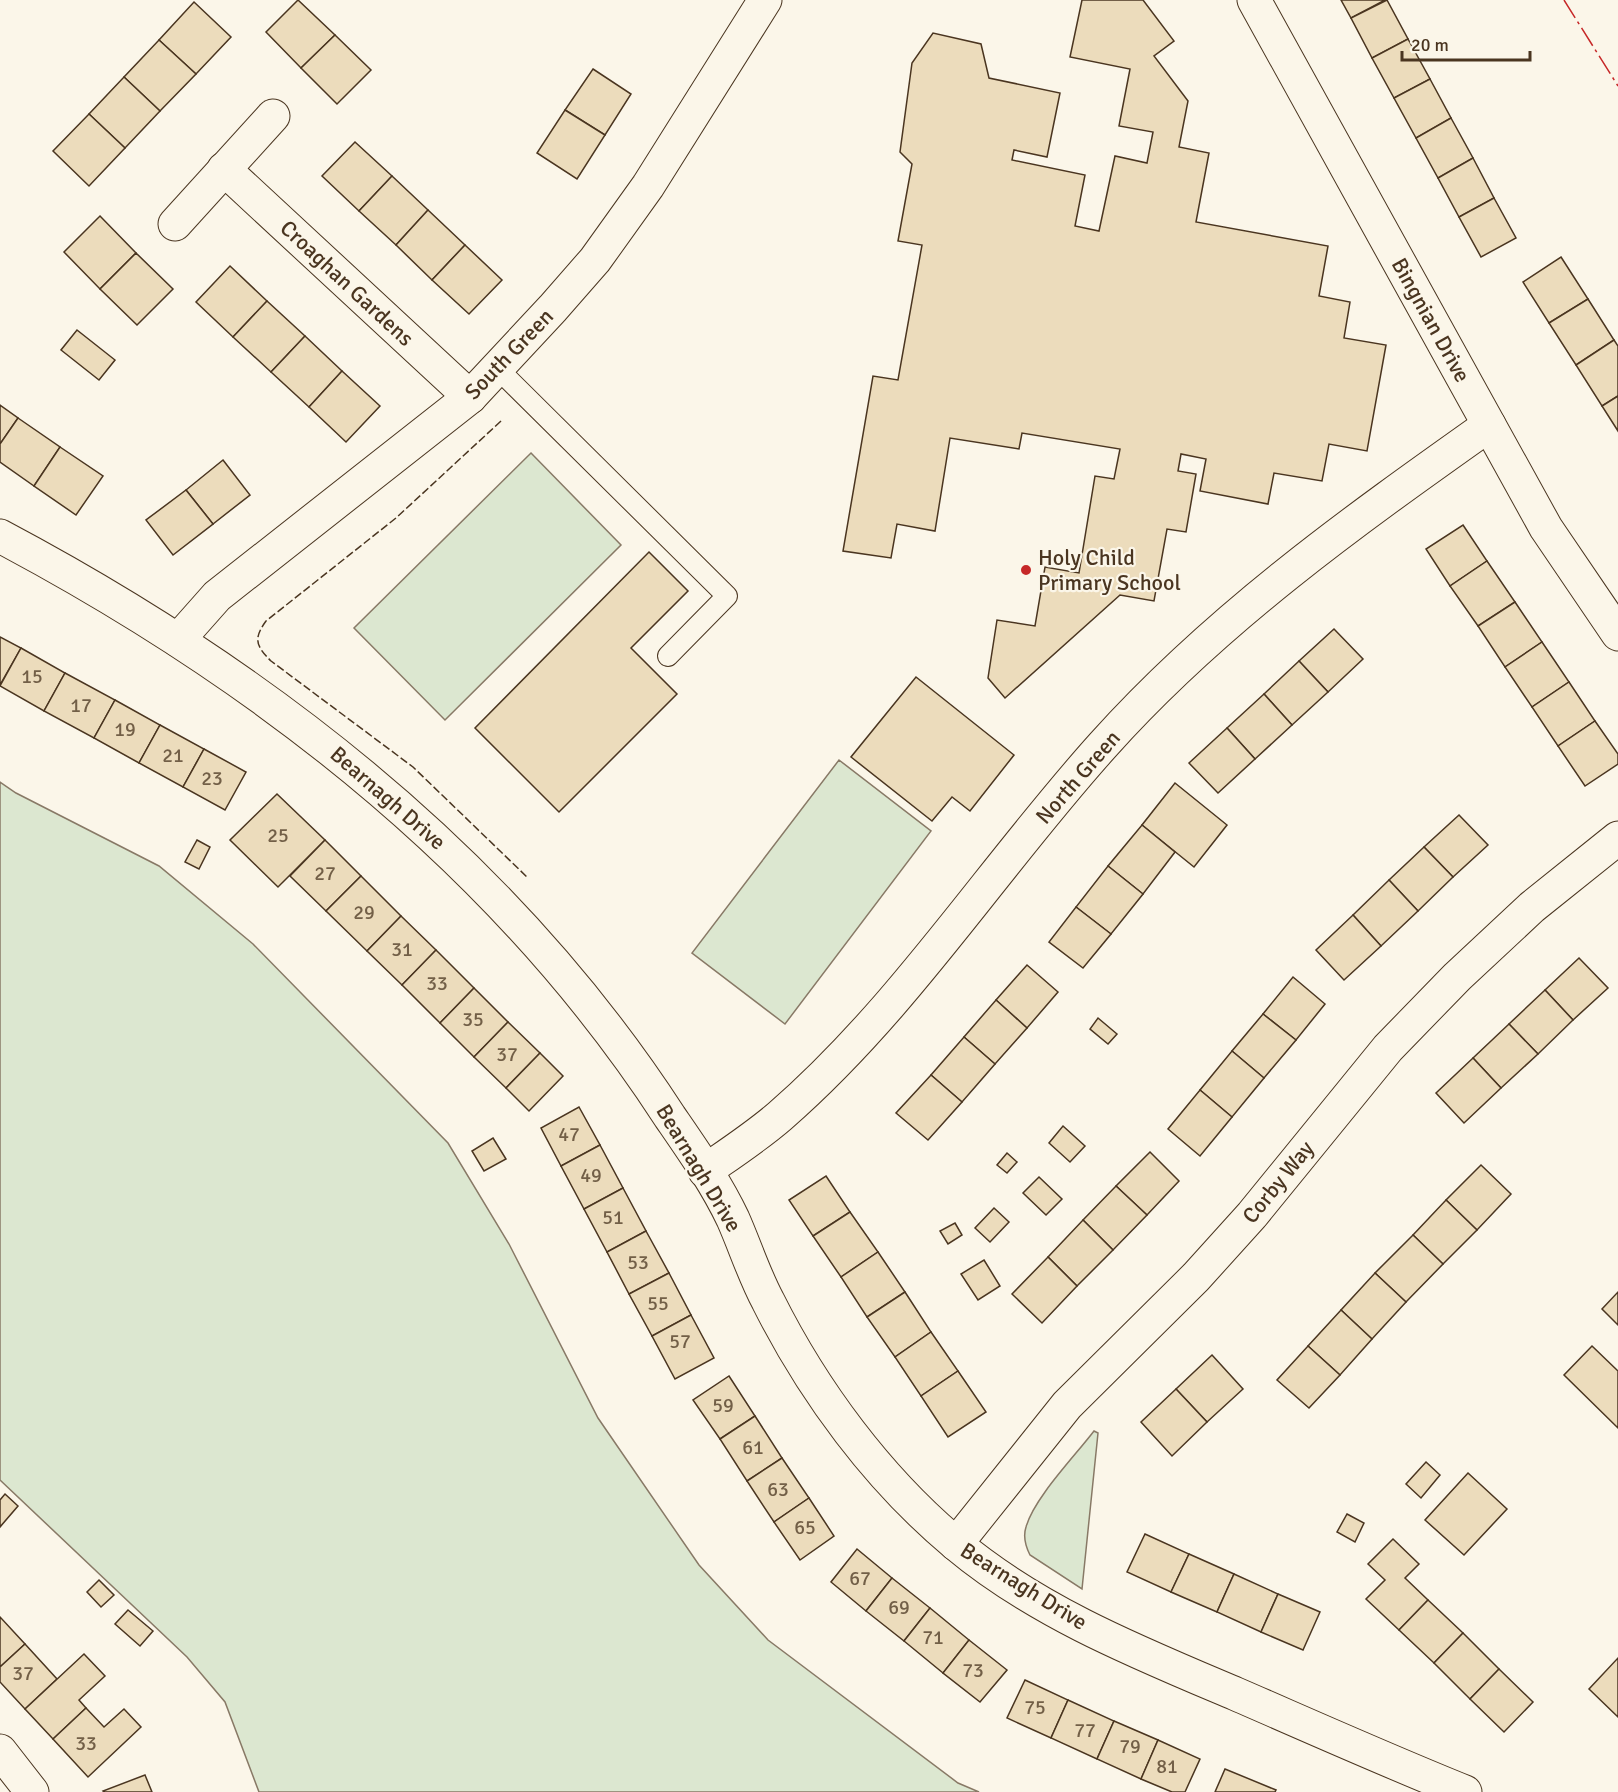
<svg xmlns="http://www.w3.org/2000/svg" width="1618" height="1792" viewBox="0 0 1618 1792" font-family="Signika,sans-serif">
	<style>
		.green { fill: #dce7d0; stroke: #887966; stroke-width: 1.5 }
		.building { fill: #ecdcbc; stroke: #4a3520; stroke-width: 1.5 }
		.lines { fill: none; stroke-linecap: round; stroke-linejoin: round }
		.lane-casing { stroke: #4a3520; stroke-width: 22 }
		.street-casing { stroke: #4a3520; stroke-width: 35 }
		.lane { stroke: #fbf6e9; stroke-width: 20 }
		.street { stroke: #fbf6e9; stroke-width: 33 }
		.fence { stroke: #4a3520; stroke-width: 1.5; stroke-dasharray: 8 3; stroke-linecap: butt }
		.power { stroke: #c62828; stroke-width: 1.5; stroke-dasharray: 21 4.5 3 4.5; stroke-linecap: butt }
		.poi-dot { fill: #c62828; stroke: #fbf6e9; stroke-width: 2 }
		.labels { text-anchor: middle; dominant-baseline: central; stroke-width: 4.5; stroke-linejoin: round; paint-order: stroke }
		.number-label { font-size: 20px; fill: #725f47 }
		.street-label { font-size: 22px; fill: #4a3520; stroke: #fbf6e9 }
		.poi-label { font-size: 22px; fill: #4a3520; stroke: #fbf6e9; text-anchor: start }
	</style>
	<rect width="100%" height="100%" fill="#fbf6e9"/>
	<g class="green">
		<polygon points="531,453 621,545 445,720 354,628"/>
		<polygon points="839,760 931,831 785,1024 692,953"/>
		<polygon points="0,782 16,793 159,866 253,944 448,1143 509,1244 598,1418 699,1565 768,1640 958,1783 979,1792 259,1792 225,1702 187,1657 0,1480"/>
		<path d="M1094 1431 1098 1433 1082 1589 1030 1555C1026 1547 1023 1536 1026 1527 1034 1498 1075 1456 1094 1431Z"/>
	</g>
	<g class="building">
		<polygon points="298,0 335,35 301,68 266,32"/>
		<polygon points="1082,0 1143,0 1174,41 1154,56 1188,101 1179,147 1209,153 1196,222 1328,246 1319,296 1350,302 1344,338 1386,345 1367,451 1329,444 1322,481 1274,473 1268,504 1200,491 1206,459 1181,454 1178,471 1196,474 1186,532 1167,529 1154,601 1120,595 1005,698 988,678 997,620 1035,626 1045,567 1079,573 1095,476 1114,479 1120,449 1022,433 1019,449 950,438 935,531 897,524 891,558 843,551 873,376 898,380 922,245 898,241 912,164 900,152 912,63 933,33 981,44 989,78 1060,93 1047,157 1014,150 1012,160 1085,175 1075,226 1099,231 1115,156 1147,163 1153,132 1119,126 1130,69 1070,57"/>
		<polygon points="1341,0 1385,0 1351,18"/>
		<polygon points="1387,0 1408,39 1372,58 1351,18"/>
		<polygon points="194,2 231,37 196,74 159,40"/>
		<polygon points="335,35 371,70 337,104 301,68"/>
		<polygon points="1408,39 1430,79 1394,98 1372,58"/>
		<polygon points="159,40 196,74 160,111 124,77"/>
		<polygon points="593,69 631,94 605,135 565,110"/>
		<polygon points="124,77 160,111 125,148 89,114"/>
		<polygon points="1430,79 1451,118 1416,138 1394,98"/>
		<polygon points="565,110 605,135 577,179 537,153"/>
		<polygon points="89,114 125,148 89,186 53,151"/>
		<polygon points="1451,118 1473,158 1438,178 1416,138"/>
		<polygon points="355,142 392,176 359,211 322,176"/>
		<polygon points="1473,158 1494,198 1459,217 1438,178"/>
		<polygon points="392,176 428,210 396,245 359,211"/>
		<polygon points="1494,198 1516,238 1481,257 1459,217"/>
		<polygon points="428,210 465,245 432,280 396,245"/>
		<polygon points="100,216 136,253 100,289 64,252"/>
		<polygon points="465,245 502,280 469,314 432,280"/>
		<polygon points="136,253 173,289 137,325 100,289"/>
		<polygon points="1561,257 1588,299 1549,323 1523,282"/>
		<polygon points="230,266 267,301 233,337 196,302"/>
		<polygon points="1588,299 1614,340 1576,365 1549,323"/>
		<polygon points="267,301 305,336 271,372 233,337"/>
		<polygon points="77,330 115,360 99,380 61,350"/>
		<polygon points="305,336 342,371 309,407 271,372"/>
		<polygon points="1614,340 1618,346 1618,396 1602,406 1576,365"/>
		<polygon points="342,371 380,406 346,442 309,407"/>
		<polygon points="1618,396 1618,431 1602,406"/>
		<polygon points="0,405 18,418 0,444"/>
		<polygon points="18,418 60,447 34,486 0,462 0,444"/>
		<polygon points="60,447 103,476 76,515 34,486"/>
		<polygon points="223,460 250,495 213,524 186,490"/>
		<polygon points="186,490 213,524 173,555 146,520"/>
		<polygon points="1463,525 1487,561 1450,586 1426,549"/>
		<polygon points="649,552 688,591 631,648 677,694 559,812 475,728"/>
		<polygon points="1487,561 1515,602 1478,626 1450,586"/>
		<polygon points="1515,602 1542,642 1505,667 1478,626"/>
		<polygon points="1334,629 1363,659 1328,692 1299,661"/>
		<polygon points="0,637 21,648 0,685"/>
		<polygon points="1542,642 1569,682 1532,707 1505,667"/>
		<polygon points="21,648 65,673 44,711 0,686"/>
		<polygon points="1299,661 1328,692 1292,725 1264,694"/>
		<polygon points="65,673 115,700 94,738 44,711"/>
		<polygon points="916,677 1014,755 970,811 952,797 932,821 851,757"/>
		<polygon points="1569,682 1595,721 1558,746 1532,707"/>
		<polygon points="1264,694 1292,725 1255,759 1227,728"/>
		<polygon points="115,700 160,725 139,763 94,738"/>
		<polygon points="1595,721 1618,754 1618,764 1585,786 1558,746"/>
		<polygon points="160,725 204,749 183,787 139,763"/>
		<polygon points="1227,728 1255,759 1218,793 1189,763"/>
		<polygon points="204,749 246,772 225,810 183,787"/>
		<polygon points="1175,783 1227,825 1194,867 1142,825"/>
		<polygon points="277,794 325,840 278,887 230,840"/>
		<polygon points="1459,815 1488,845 1453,877 1424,847"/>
		<polygon points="1142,825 1175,852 1143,894 1108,866"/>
		<polygon points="197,840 210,847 199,869 185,862"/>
		<polygon points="325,840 361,876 326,911 290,876"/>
		<polygon points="1424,847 1453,877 1418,911 1389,880"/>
		<polygon points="1108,866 1143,894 1111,934 1076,907"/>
		<polygon points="361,876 401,916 367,951 326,911"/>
		<polygon points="1389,880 1418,911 1381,946 1353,915"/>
		<polygon points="1076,907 1111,934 1083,968 1049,942"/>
		<polygon points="1353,915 1381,946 1344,980 1316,950"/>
		<polygon points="401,916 436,950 402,985 367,951"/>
		<polygon points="436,950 474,988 440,1023 402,985"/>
		<polygon points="1579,958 1608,988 1573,1020 1545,990"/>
		<polygon points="1027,965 1058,992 1027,1028 996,1000"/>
		<polygon points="1293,977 1325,1004 1296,1040 1263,1014"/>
		<polygon points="474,988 508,1022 474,1057 440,1023"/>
		<polygon points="1545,990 1573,1020 1538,1054 1509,1024"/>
		<polygon points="996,1000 1027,1028 995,1064 964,1037"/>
		<polygon points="1263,1014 1296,1040 1264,1078 1232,1051"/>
		<polygon points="1098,1018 1117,1034 1108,1044 1090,1029"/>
		<polygon points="508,1022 540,1053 506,1088 474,1057"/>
		<polygon points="1509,1024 1538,1054 1501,1088 1473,1058"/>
		<polygon points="964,1037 995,1064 962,1102 931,1075"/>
		<polygon points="1232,1051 1264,1078 1232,1117 1200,1090"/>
		<polygon points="540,1053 563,1076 529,1111 506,1088"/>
		<polygon points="1473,1058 1501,1088 1464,1123 1436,1093"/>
		<polygon points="931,1075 962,1102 928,1140 896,1113"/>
		<polygon points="1200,1090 1232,1117 1200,1156 1168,1129"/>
		<polygon points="579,1107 600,1145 561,1166 541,1128"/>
		<polygon points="1063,1126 1085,1146 1070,1162 1049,1143"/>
		<polygon points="493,1138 506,1159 484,1171 472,1151"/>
		<polygon points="600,1145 623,1188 584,1209 561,1166"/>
		<polygon points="1150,1152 1179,1181 1147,1215 1116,1186"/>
		<polygon points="1007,1153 1017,1162 1007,1173 997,1165"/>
		<polygon points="1481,1165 1511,1194 1477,1230 1446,1200"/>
		<polygon points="826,1176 850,1212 813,1236 789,1200"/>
		<polygon points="1039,1177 1062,1199 1046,1215 1023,1193"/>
		<polygon points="1116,1186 1147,1215 1113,1250 1083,1220"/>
		<polygon points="623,1188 646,1231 607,1252 584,1209"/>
		<polygon points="1446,1200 1477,1230 1443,1264 1413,1235"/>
		<polygon points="994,1208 1009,1222 990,1242 975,1228"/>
		<polygon points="850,1212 878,1252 841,1277 813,1236"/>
		<polygon points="1083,1220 1113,1250 1077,1286 1048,1257"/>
		<polygon points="955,1223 962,1235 948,1244 940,1231"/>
		<polygon points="646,1231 669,1273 629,1294 607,1252"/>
		<polygon points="1413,1235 1443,1264 1406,1302 1375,1273"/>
		<polygon points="878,1252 905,1292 867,1317 841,1277"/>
		<polygon points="1048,1257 1077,1286 1042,1323 1012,1294"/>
		<polygon points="984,1260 1000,1286 978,1300 961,1274"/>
		<polygon points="669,1273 691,1315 652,1336 629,1294"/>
		<polygon points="1375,1273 1406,1302 1372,1339 1341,1310"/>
		<polygon points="905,1292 931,1332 895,1357 867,1317"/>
		<polygon points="1618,1292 1618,1325 1602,1309"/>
		<polygon points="1341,1310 1372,1339 1340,1375 1308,1346"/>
		<polygon points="691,1315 714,1358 675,1379 652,1336"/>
		<polygon points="931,1332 958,1371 921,1396 895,1357"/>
		<polygon points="1308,1346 1340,1375 1309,1408 1277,1380"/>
		<polygon points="1592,1346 1618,1371 1618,1428 1564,1375"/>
		<polygon points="1212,1355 1243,1389 1207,1422 1176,1389"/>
		<polygon points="958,1371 986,1412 948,1437 921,1396"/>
		<polygon points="729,1376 755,1416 720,1439 693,1400"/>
		<polygon points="1176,1389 1207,1422 1172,1456 1141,1422"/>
		<polygon points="755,1416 782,1458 747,1481 720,1439"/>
		<polygon points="782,1458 809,1498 774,1522 747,1481"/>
		<polygon points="1426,1462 1440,1475 1421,1498 1406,1484"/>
		<polygon points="1468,1473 1507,1509 1464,1555 1425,1520"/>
		<polygon points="5,1494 18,1506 0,1527 0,1500"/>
		<polygon points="809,1498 834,1536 800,1560 774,1522"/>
		<polygon points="1347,1514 1364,1523 1355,1542 1337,1532"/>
		<polygon points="1145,1534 1189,1554 1171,1592 1127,1572"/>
		<polygon points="1393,1539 1419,1564 1405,1578 1428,1600 1399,1630 1366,1599 1385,1580 1368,1564"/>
		<polygon points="857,1549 892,1578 866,1611 831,1582"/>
		<polygon points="1189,1554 1234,1574 1217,1612 1171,1592"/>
		<polygon points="1234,1574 1278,1594 1261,1632 1217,1612"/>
		<polygon points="892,1578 930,1608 904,1641 866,1611"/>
		<polygon points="99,1580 114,1595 101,1607 87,1592"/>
		<polygon points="1278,1594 1320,1612 1303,1650 1261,1632"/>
		<polygon points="1428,1600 1463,1633 1434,1663 1399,1630"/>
		<polygon points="930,1608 969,1640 943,1673 904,1641"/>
		<polygon points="128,1610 153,1631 140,1646 115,1624"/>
		<polygon points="0,1617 25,1644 0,1667"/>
		<polygon points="1463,1633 1499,1669 1470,1699 1434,1663"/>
		<polygon points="969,1640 1007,1670 980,1702 943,1673"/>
		<polygon points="25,1644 57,1679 25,1709 0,1682 0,1667"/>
		<polygon points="84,1654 105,1676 79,1700 86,1708 53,1739 25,1709"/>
		<polygon points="1618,1658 1618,1717 1589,1689"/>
		<polygon points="1499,1669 1533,1702 1504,1732 1470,1699"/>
		<polygon points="1025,1680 1068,1700 1051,1738 1007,1718"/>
		<polygon points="1068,1700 1114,1721 1097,1759 1051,1738"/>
		<polygon points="86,1708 104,1727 124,1709 141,1727 88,1777 53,1739"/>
		<polygon points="1114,1721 1158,1740 1141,1779 1097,1759"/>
		<polygon points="1158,1740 1200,1759 1185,1792 1172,1792 1141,1779"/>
		<polygon points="1225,1769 1276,1790 1275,1792 1215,1792"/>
		<polygon points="145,1775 152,1792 104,1792 103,1791"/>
	</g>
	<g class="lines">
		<defs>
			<polyline id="lane" points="497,368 727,596 668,656"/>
			<g id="street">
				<polyline points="1254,0 1546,528 1618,634"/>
				<polyline points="224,169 470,397"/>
				<polyline points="175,224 273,116"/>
				<path d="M0 536C264 676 506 864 670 1117 692 1149 716 1183 733 1219 745 1246 754 1275 768 1301 813 1391 878 1479 956 1544 1037 1612 1139 1653 1236 1694 1312 1727 1388 1761 1465 1792"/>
				<polyline points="178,640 217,596 470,397 553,308 595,260 648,186 765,0"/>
				<path d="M705 1171C731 1153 757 1136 780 1116 905 1007 993 867 1103 745 1216 619 1352 522 1489 425"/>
				<polyline points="956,1544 1067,1405 1196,1277 1252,1215 1388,1048 1457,977 1532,907 1618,838"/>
				<polyline points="0,1751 32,1792"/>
			</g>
		</defs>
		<use href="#lane" class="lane-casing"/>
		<use href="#street" class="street-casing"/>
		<use href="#lane" class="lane"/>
		<use href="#street" class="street"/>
		<path class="fence" d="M501 421 396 518 266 621C253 639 256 646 271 661L413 767 527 877"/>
		<polyline class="power" points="1564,0 1618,86"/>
	</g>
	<circle class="poi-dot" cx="1026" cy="570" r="6"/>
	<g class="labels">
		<g class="number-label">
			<text x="32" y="676">15</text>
			<text x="81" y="705">17</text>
			<text x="125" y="729">19</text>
			<text x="173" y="755">21</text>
			<text x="212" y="778">23</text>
			<text x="278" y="835">25</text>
			<text x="325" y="873">27</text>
			<text x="364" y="912">29</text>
			<text x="402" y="949">31</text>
			<text x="437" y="983">33</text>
			<text x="473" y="1019">35</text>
			<text x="507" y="1054">37</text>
			<text x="569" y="1134">47</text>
			<text x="591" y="1175">49</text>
			<text x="613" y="1217">51</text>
			<text x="638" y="1262">53</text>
			<text x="658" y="1303">55</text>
			<text x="680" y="1341">57</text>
			<text x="723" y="1405">59</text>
			<text x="753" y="1447">61</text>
			<text x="778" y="1489">63</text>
			<text x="805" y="1527">65</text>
			<text x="860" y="1578">67</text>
			<text x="899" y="1607">69</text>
			<text x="933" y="1637">71</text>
			<text x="973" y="1670">73</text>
			<text x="23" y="1673">37</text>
			<text x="1035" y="1707">75</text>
			<text x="1085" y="1730">77</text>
			<text x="86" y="1743">33</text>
			<text x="1130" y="1746">79</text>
			<text x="1167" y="1766">81</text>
		</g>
		<g class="street-label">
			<text transform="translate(347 283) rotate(43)">Croaghan Gardens</text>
			<text transform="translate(1431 320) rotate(61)">Bingnian Drive</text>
			<text transform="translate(509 354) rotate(-46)">South Green</text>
			<text transform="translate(1078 777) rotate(-49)">North Green</text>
			<text transform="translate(388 798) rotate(41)">Bearnagh Drive</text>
			<text transform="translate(699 1168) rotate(59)">Bearnagh Drive</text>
			<text transform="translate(1278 1182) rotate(-51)">Corby Way</text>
			<text transform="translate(1024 1586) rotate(32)">Bearnagh Drive</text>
		</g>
		<g class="poi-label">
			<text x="1038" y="557">Holy Child<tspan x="1038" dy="25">Primary School</tspan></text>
		</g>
	</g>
	<path d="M1402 51v9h128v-9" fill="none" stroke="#4a3520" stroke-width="3"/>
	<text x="1411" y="51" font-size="18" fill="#4a3520" stroke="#fbf6e9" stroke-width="4.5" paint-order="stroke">20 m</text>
</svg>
